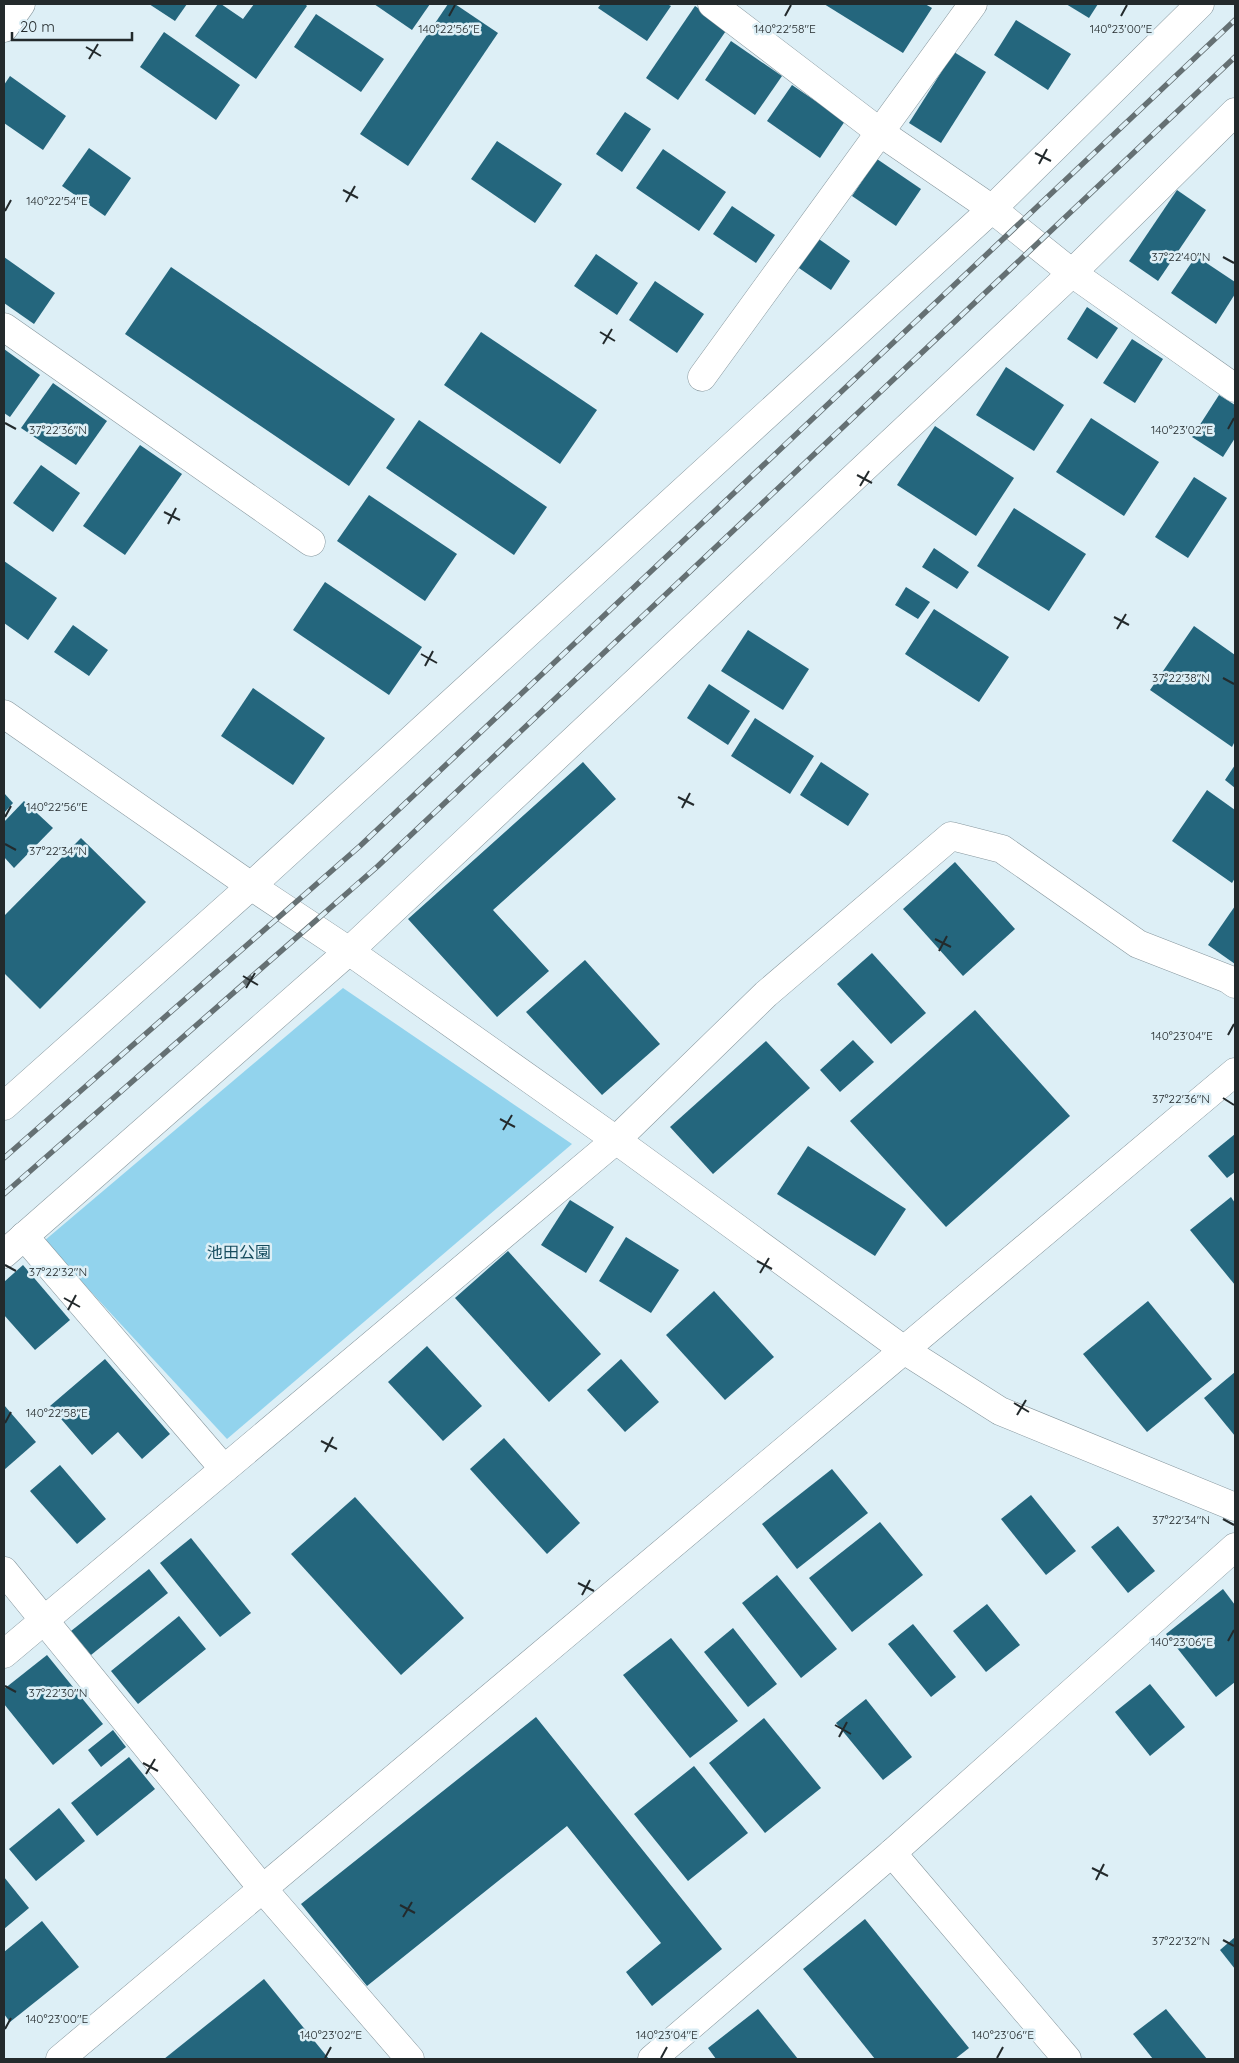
<svg xmlns="http://www.w3.org/2000/svg" width="1239" height="2063" viewBox="0 0 1239 2063" font-family="Quicksand,'Noto Sans JP',sans-serif">
	<style>
		.green { fill: #92d3ed }
		.building { fill: #24667d }
		.lines { fill: none; stroke-linecap: round; stroke-linejoin: round }
		.street-casing { stroke: #87979e; stroke-width: 29 }
		.secondary-casing { stroke: #87979e; stroke-width: 29 }
		.street { stroke: #fff; stroke-width: 28 }
		.secondary { stroke: #fff; stroke-width: 28 }
		.rail-casing { stroke: #657073; stroke-width: 5.5 }
		.rail { stroke: #ddeff6; stroke-width: 4; stroke-dasharray: 11; stroke-linecap: butt }
		.ticks { fill: none; stroke: #232a2c; stroke-width: 2 }
		.labels { text-anchor: middle; dominant-baseline: central; stroke-width: 5; stroke-linejoin: round; paint-order: stroke }
		.park-label { font-size: 16px; fill: #154c5e; stroke: #ddeff6 }
		.ticks-label { font-size: 12px; text-anchor: middle; fill: #232a2c; stroke: #ddeff6; stroke-width: 5; stroke-linejoin: round; paint-order: stroke }
	</style>
	<rect width="100%" height="100%" fill="#ddeff6"/>
	<polygon class="green" points="343,988 572,1144 227,1439 44,1241"/>
	<g class="building">
		<polygon points="149,4 187,4 175,21"/>
		<polygon points="218,4 221,4 243,19 254,4 305,4 307,6 256,79 195,36"/>
		<polygon points="374,4 430,4 412,30"/>
		<polygon points="448,4 455,4 498,33 408,166 360,134"/>
		<polygon points="601,4 667,4 671,6 647,41 598,8"/>
		<polygon points="824,4 925,4 932,8 903,53"/>
		<polygon points="1066,4 1098,4 1089,18"/>
		<polygon points="695,6 728,28 678,100 646,78"/>
		<polygon points="316,14 384,59 361,92 294,47"/>
		<polygon points="1016,20 1071,54 1048,90 994,55"/>
		<polygon points="164,32 240,85 216,120 140,67"/>
		<polygon points="731,41 782,76 755,115 705,80"/>
		<polygon points="954,52 986,72 941,143 909,123"/>
		<polygon points="10,76 66,116 43,150 4,123 4,85"/>
		<polygon points="792,85 845,121 820,158 767,121"/>
		<polygon points="625,112 651,129 622,172 596,154"/>
		<polygon points="497,141 562,184 535,223 471,179"/>
		<polygon points="89,148 131,178 105,216 62,186"/>
		<polygon points="663,149 726,192 699,231 636,188"/>
		<polygon points="877,159 921,189 896,226 852,196"/>
		<polygon points="1177,190 1206,210 1158,281 1129,261"/>
		<polygon points="732,206 775,235 756,263 713,234"/>
		<polygon points="816,237 850,261 831,290 796,266"/>
		<polygon points="596,254 638,283 617,315 574,286"/>
		<polygon points="1196,256 1235,282 1235,294 1216,324 1171,293"/>
		<polygon points="4,257 55,293 34,324 4,303"/>
		<polygon points="171,267 395,419 349,486 125,334"/>
		<polygon points="655,281 704,314 677,353 629,320"/>
		<polygon points="1087,307 1118,328 1097,359 1067,339"/>
		<polygon points="481,332 597,410 560,464 444,385"/>
		<polygon points="1132,339 1163,359 1135,403 1103,383"/>
		<polygon points="4,349 40,375 10,417 4,413"/>
		<polygon points="1006,367 1064,405 1034,451 976,415"/>
		<polygon points="53,383 107,421 76,465 21,428"/>
		<polygon points="1219,395 1235,405 1235,438 1223,457 1192,437"/>
		<polygon points="1091,418 1159,462 1124,516 1056,472"/>
		<polygon points="419,420 547,507 514,555 386,468"/>
		<polygon points="935,426 1014,478 976,536 897,485"/>
		<polygon points="140,445 182,474 125,555 83,526"/>
		<polygon points="41,465 80,493 53,532 13,503"/>
		<polygon points="1194,477 1227,498 1188,558 1155,537"/>
		<polygon points="369,495 457,554 425,601 337,541"/>
		<polygon points="1014,508 1086,554 1049,611 977,566"/>
		<polygon points="934,548 969,572 957,589 922,567"/>
		<polygon points="4,561 57,598 28,640 4,623"/>
		<polygon points="325,582 422,647 389,695 293,630"/>
		<polygon points="906,587 930,602 918,619 895,605"/>
		<polygon points="934,609 1009,657 979,702 905,654"/>
		<polygon points="73,625 108,650 89,676 54,652"/>
		<polygon points="1194,626 1235,655 1235,741 1232,747 1150,690"/>
		<polygon points="748,630 809,669 783,710 721,671"/>
		<polygon points="709,684 750,711 728,745 687,718"/>
		<polygon points="253,688 325,738 293,785 221,736"/>
		<polygon points="755,718 814,756 790,794 731,756"/>
		<polygon points="583,762 616,799 493,910 549,971 497,1017 408,919"/>
		<polygon points="821,762 869,794 848,826 800,795"/>
		<polygon points="1235,765 1235,788 1225,780"/>
		<polygon points="1207,790 1235,810 1235,878 1232,883 1172,841"/>
		<polygon points="4,793 13,803 4,813"/>
		<polygon points="24,801 53,828 14,868 4,857 4,822"/>
		<polygon points="81,838 146,902 40,1009 4,973 4,916"/>
		<polygon points="955,862 1015,929 963,976 903,909"/>
		<polygon points="1235,906 1235,964 1208,945"/>
		<polygon points="872,953 926,1013 891,1044 837,984"/>
		<polygon points="585,960 660,1044 602,1095 526,1012"/>
		<polygon points="975,1010 1070,1116 946,1227 850,1121"/>
		<polygon points="853,1040 874,1062 840,1092 820,1070"/>
		<polygon points="766,1041 810,1088 713,1174 670,1127"/>
		<polygon points="1235,1134 1235,1172 1227,1178 1208,1156"/>
		<polygon points="808,1146 906,1209 875,1256 777,1194"/>
		<polygon points="1231,1197 1235,1203 1235,1285 1190,1230"/>
		<polygon points="570,1200 614,1227 586,1273 541,1245"/>
		<polygon points="626,1237 679,1270 651,1313 599,1281"/>
		<polygon points="508,1251 601,1354 549,1402 455,1298"/>
		<polygon points="23,1265 70,1320 35,1350 4,1315 4,1282"/>
		<polygon points="714,1291 774,1357 725,1400 666,1335"/>
		<polygon points="1148,1301 1212,1379 1147,1432 1083,1354"/>
		<polygon points="427,1346 482,1406 443,1441 388,1382"/>
		<polygon points="105,1359 170,1434 142,1459 118,1432 92,1455 50,1406"/>
		<polygon points="621,1359 659,1402 625,1432 587,1390"/>
		<polygon points="1235,1372 1235,1436 1204,1398"/>
		<polygon points="4,1405 36,1442 4,1470"/>
		<polygon points="504,1438 580,1523 547,1554 470,1469"/>
		<polygon points="60,1465 106,1519 77,1544 30,1491"/>
		<polygon points="832,1469 868,1513 797,1569 762,1524"/>
		<polygon points="1031,1495 1076,1551 1046,1575 1001,1519"/>
		<polygon points="355,1497 464,1618 401,1675 291,1554"/>
		<polygon points="880,1522 923,1575 852,1632 809,1578"/>
		<polygon points="1118,1526 1155,1571 1128,1593 1091,1547"/>
		<polygon points="191,1538 251,1613 220,1637 160,1563"/>
		<polygon points="149,1569 168,1593 91,1655 71,1631"/>
		<polygon points="777,1575 837,1649 801,1678 742,1603"/>
		<polygon points="1223,1589 1235,1605 1235,1682 1216,1697 1166,1634"/>
		<polygon points="987,1604 1020,1645 986,1672 953,1631"/>
		<polygon points="179,1616 206,1649 138,1704 111,1671"/>
		<polygon points="913,1624 956,1677 931,1697 888,1644"/>
		<polygon points="733,1628 777,1684 748,1707 704,1652"/>
		<polygon points="671,1638 738,1721 690,1758 623,1675"/>
		<polygon points="47,1655 103,1724 53,1765 4,1704 4,1689"/>
		<polygon points="1150,1684 1185,1727 1150,1756 1115,1712"/>
		<polygon points="866,1699 912,1757 883,1780 836,1723"/>
		<polygon points="536,1717 722,1949 652,2006 626,1972 661,1943 567,1826 367,1986 301,1904"/>
		<polygon points="764,1718 821,1788 765,1833 709,1763"/>
		<polygon points="113,1730 126,1747 101,1767 88,1750"/>
		<polygon points="129,1757 155,1789 97,1836 71,1803"/>
		<polygon points="694,1766 748,1833 688,1881 634,1814"/>
		<polygon points="59,1808 85,1841 36,1881 9,1849"/>
		<polygon points="4,1877 29,1908 4,1929"/>
		<polygon points="865,1919 969,2048 955,2059 875,2059 803,1969"/>
		<polygon points="42,1921 79,1967 10,2022 4,2014 4,1952"/>
		<polygon points="1235,1937 1235,1969 1220,1950"/>
		<polygon points="264,1979 329,2059 164,2059"/>
		<polygon points="758,2009 798,2059 716,2059 708,2048"/>
		<polygon points="1166,2009 1207,2059 1153,2059 1133,2034"/>
	</g>
	<g class="lines">
		<defs>
			<g id="street">
				<polyline points="712,4 881,133 992,209 1072,273 1235,388"/>
				<polyline points="4,327 311,542"/>
				<polyline points="702,377 973,4"/>
				<polyline points="4,714 251,886 349,951 616,1140 904,1350 1000,1411 1235,1507"/>
				<polyline points="4,1106 251,886 992,209 1200,4"/>
				<polyline points="24,1236 224,1469"/>
				<polyline points="4,1254 349,951 1072,273 1235,112"/>
				<polyline points="4,1571 262,1888 410,2059"/>
				<polyline points="4,1654 616,1140 766,994 951,836 1002,849 1138,944 1228,979 1235,984"/>
				<polyline points="892,1853 1067,2059"/>
				<polyline points="652,2059 892,1853 1235,1547"/>
			</g>
			<g id="secondary">
				<polyline points="4,28 21,4"/>
				<polyline points="60,2059 1235,1072"/>
			</g>
		</defs>
		<use href="#street" class="street-casing"/>
		<use href="#secondary" class="secondary-casing"/>
		<use href="#street" class="street"/>
		<use href="#secondary" class="secondary"/>
		<defs>
			<g id="rail">
				<polyline points="4,1158 360,846 1235,20"/>
				<polyline points="4,1194 378,866 1235,57"/>
			</g>
		</defs>
		<use href="#rail" class="rail-casing"/>
		<use href="#rail" class="rail"/>
	</g>
	<path class="ticks" d="M449 16 455 5M785 16 791 5M1121 16 1127 5M86 47 101 56M89 59 98 44M1035 153 1051 161M1039 164 1047 149M343 190 358 198M346 202 355 186M5 211 11 200M1223 257 1234 263M600 332 615 341M603 344 612 329M5 423 16 429M1228 429 1234 418M857 475 872 483M860 486 869 471M164 512 180 520M168 524 176 508M1114 617 1129 625M1117 629 1126 614M421 654 437 663M425 666 433 651M1223 678 1234 684M678 797 694 805M682 808 690 793M5 817 11 806M5 844 16 850M935 939 951 947M939 951 947 936M243 976 258 985M246 988 255 973M1228 1035 1234 1024M1223 1098 1234 1105M500 1119 515 1127M503 1130 512 1115M757 1261 772 1269M5 1265 16 1271M760 1273 769 1258M64 1298 80 1307M68 1310 76 1295M1014 1403 1029 1412M1017 1415 1026 1400M5 1423 11 1412M321 1441 337 1449M325 1452 333 1437M1223 1519 1234 1525M578 1583 594 1591M582 1595 590 1580M1228 1641 1234 1630M5 1686 16 1692M835 1725 851 1734M839 1737 847 1722M143 1763 158 1771M146 1774 155 1759M1092 1868 1108 1876M1096 1880 1104 1864M400 1905 415 1913M403 1917 412 1902M1223 1940 1234 1946M5 2029 11 2018M325 2058 331 2047M661 2058 667 2047M997 2058 1003 2047"/>
	<g class="labels">
		<g class="park-label">
			<text x="239" y="1252">池田公園</text>
		</g>
	</g>
	<g class="ticks-label">
		<text x="449" y="33">140°22'56"E</text>
		<text x="785" y="33">140°22'58"E</text>
		<text x="1121" y="33">140°23'00"E</text>
		<text x="57" y="205">140°22'54"E</text>
		<text x="1181" y="261">37°22'40"N</text>
		<text x="1182" y="434">140°23'02"E</text>
		<text x="58" y="434">37°22'36"N</text>
		<text x="1181" y="682">37°22'38"N</text>
		<text x="57" y="811">140°22'56"E</text>
		<text x="58" y="855">37°22'34"N</text>
		<text x="1182" y="1040">140°23'04"E</text>
		<text x="1181" y="1103">37°22'36"N</text>
		<text x="58" y="1276">37°22'32"N</text>
		<text x="57" y="1417">140°22'58"E</text>
		<text x="1181" y="1524">37°22'34"N</text>
		<text x="1182" y="1646">140°23'06"E</text>
		<text x="58" y="1697">37°22'30"N</text>
		<text x="1181" y="1945">37°22'32"N</text>
		<text x="57" y="2023">140°23'00"E</text>
		<text x="331" y="2039">140°23'02"E</text>
		<text x="667" y="2039">140°23'04"E</text>
		<text x="1003" y="2039">140°23'06"E</text>
	</g>
	<rect width="1239" height="2063" fill="none" stroke="#232a2c" stroke-width="10"/>
	<path d="M12 32v8h120v-8" fill="none" stroke="#232a2c" stroke-width="2.5"/>
	<text x="20" y="32" font-size="15" fill="#232a2c" stroke="#ddeff6" stroke-width="4" paint-order="stroke">20 m</text>
</svg>
